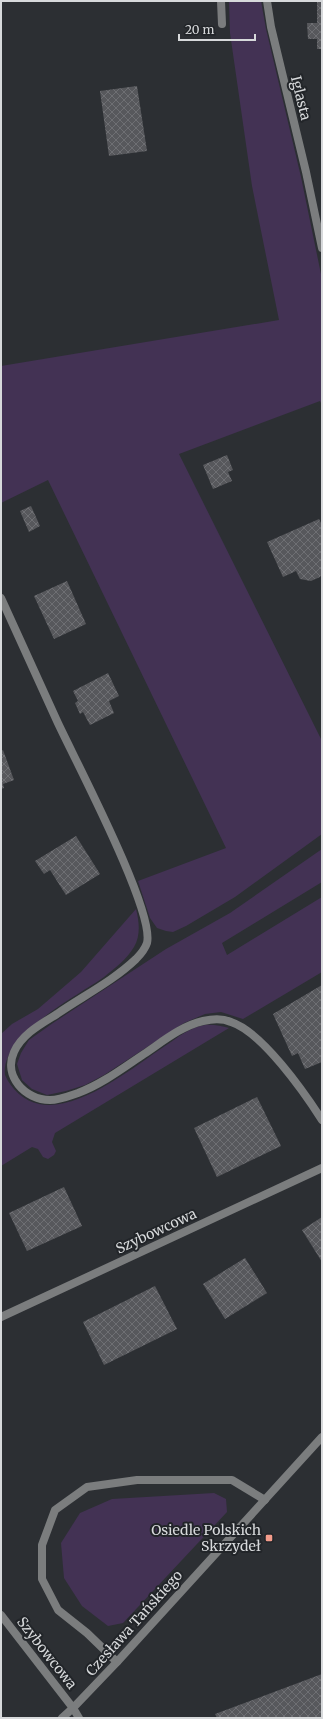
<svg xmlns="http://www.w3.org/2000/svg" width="323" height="1719" viewBox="0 0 323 1719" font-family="Merriweather,serif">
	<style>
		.grass { fill: #433254 }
		.building { fill: url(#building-cross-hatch) }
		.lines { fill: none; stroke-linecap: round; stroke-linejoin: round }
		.service { stroke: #7b7d7e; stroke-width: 8 }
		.minor { stroke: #7b7d7e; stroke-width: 8 }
		.tertiary { stroke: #7b7d7e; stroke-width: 8 }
		.poi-dot { fill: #f49d8c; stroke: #222529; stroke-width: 1.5 }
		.labels { text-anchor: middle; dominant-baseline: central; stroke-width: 4; stroke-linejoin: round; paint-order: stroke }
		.street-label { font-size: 14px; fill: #d7d9db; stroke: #222529 }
		.poi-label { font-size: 14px; fill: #d7d9db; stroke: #222529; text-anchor: end }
	</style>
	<defs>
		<pattern id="building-cross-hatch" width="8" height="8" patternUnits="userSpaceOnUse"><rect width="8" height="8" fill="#57585c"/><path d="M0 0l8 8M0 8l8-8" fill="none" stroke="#6e6f73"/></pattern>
	</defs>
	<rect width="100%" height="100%" fill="#2c2f33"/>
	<g class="grass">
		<polygon points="229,1 261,1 266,29 301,177 322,279 322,405 320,401 179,454 322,741 322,834 235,897 186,926 173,932 166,931 157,928 150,918 138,881 226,848 48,480 1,503 1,366 279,320 252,186 230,33"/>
		<polygon points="322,849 322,882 222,943 227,955 322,897 322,972 243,1019 221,1012 205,1014 184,1023 104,1075 85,1085 66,1091 47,1095 32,1089 22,1080 17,1064 21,1053 29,1040 53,1023 166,949 230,913"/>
		<path d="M136 909C139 921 141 935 134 947 127 959 115 968 104 977 79 995 0 1035 5 1075 11 1089 24 1101 39 1104 79 1112 132 1068 165 1046 177 1038 190 1027 205 1025 213 1024 221 1026 229 1028L55 1133 52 1142 56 1151 54 1155 48 1159 43 1157 38 1149 32 1147 1 1166V1034L12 1024 38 1009 81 972Z"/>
		<polygon points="214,1493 226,1499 227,1512 123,1623 108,1626 82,1606 64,1578 61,1543 80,1513 112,1499"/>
	</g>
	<g class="building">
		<polygon points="317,1 322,1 322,49 317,49 317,39 308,39 307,23 317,23"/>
		<polygon points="137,86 147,151 109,156 100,91"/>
		<polygon points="227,455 233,470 228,472 232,481 213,489 203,465"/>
		<polygon points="31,506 40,526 29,532 20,511"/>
		<polygon points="319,519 322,525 322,573 320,577 311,581 300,579 296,571 283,577 267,542"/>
		<polygon points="67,581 86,624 54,639 34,596"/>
		<polygon points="108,673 119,696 109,701 114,713 90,725 83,712 80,714 75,703 78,701 73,691"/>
		<polygon points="3,750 14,780 3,784 4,788 1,789 1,751"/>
		<polygon points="76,836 100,874 66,895 50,870 44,874 35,861"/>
		<polygon points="322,985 322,1062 305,1069 298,1053 292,1056 273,1014"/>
		<polygon points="257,1097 281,1146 217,1177 194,1128"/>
		<polygon points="64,1187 82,1226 27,1251 9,1213"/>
		<polygon points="322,1217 322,1262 302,1230"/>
		<polygon points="245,1258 267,1293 225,1319 203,1284"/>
		<polygon points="155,1286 177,1329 104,1365 83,1322"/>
		<polygon points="322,1674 322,1718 217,1718 215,1714"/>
	</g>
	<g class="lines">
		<g class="service">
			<polyline points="221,1 222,24"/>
			<path d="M1 598C20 639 38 680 57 721 74 758 155 911 147 943 145 949 140 955 136 959 113 981 83 996 57 1014 41 1024 22 1034 14 1052 3 1076 25 1100 50 1100 60 1100 69 1096 78 1093 102 1084 123 1068 144 1054 162 1042 181 1026 203 1021 212 1019 222 1018 231 1022 262 1032 304 1092 322 1120"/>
			<polyline points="117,1662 87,1633 58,1610 42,1579 42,1545 55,1510 87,1487 137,1480 232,1480 265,1500"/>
		</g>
		<g class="minor">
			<polyline points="267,1 271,27 306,172 322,248"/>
			<polyline points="1,1317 322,1168"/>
			<polyline points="1,1615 73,1708 79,1718"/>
		</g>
		<polyline class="tertiary" points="62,1718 73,1708 117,1662 322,1437"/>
	</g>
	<rect class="poi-dot" x="265" y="1534" width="8" height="8" rx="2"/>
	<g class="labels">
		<g class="street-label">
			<text transform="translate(301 98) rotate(76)">Iglasta</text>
			<text transform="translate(156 1231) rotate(-25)">Szybowcowa</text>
			<text transform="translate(134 1623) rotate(-48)">Czesława Tańskiego</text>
			<text transform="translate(47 1653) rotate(52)">Szybowcowa</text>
		</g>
		<g class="poi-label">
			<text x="261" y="1530">Osiedle Polskich<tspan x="261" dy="16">Skrzydeł</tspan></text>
		</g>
	</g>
	<rect width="323" height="1719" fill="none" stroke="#d7d9db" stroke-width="4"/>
	<path d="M179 34v6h76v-6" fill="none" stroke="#d7d9db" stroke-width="2"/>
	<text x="185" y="34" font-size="12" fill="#d7d9db" stroke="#222529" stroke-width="3" paint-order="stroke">20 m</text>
</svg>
